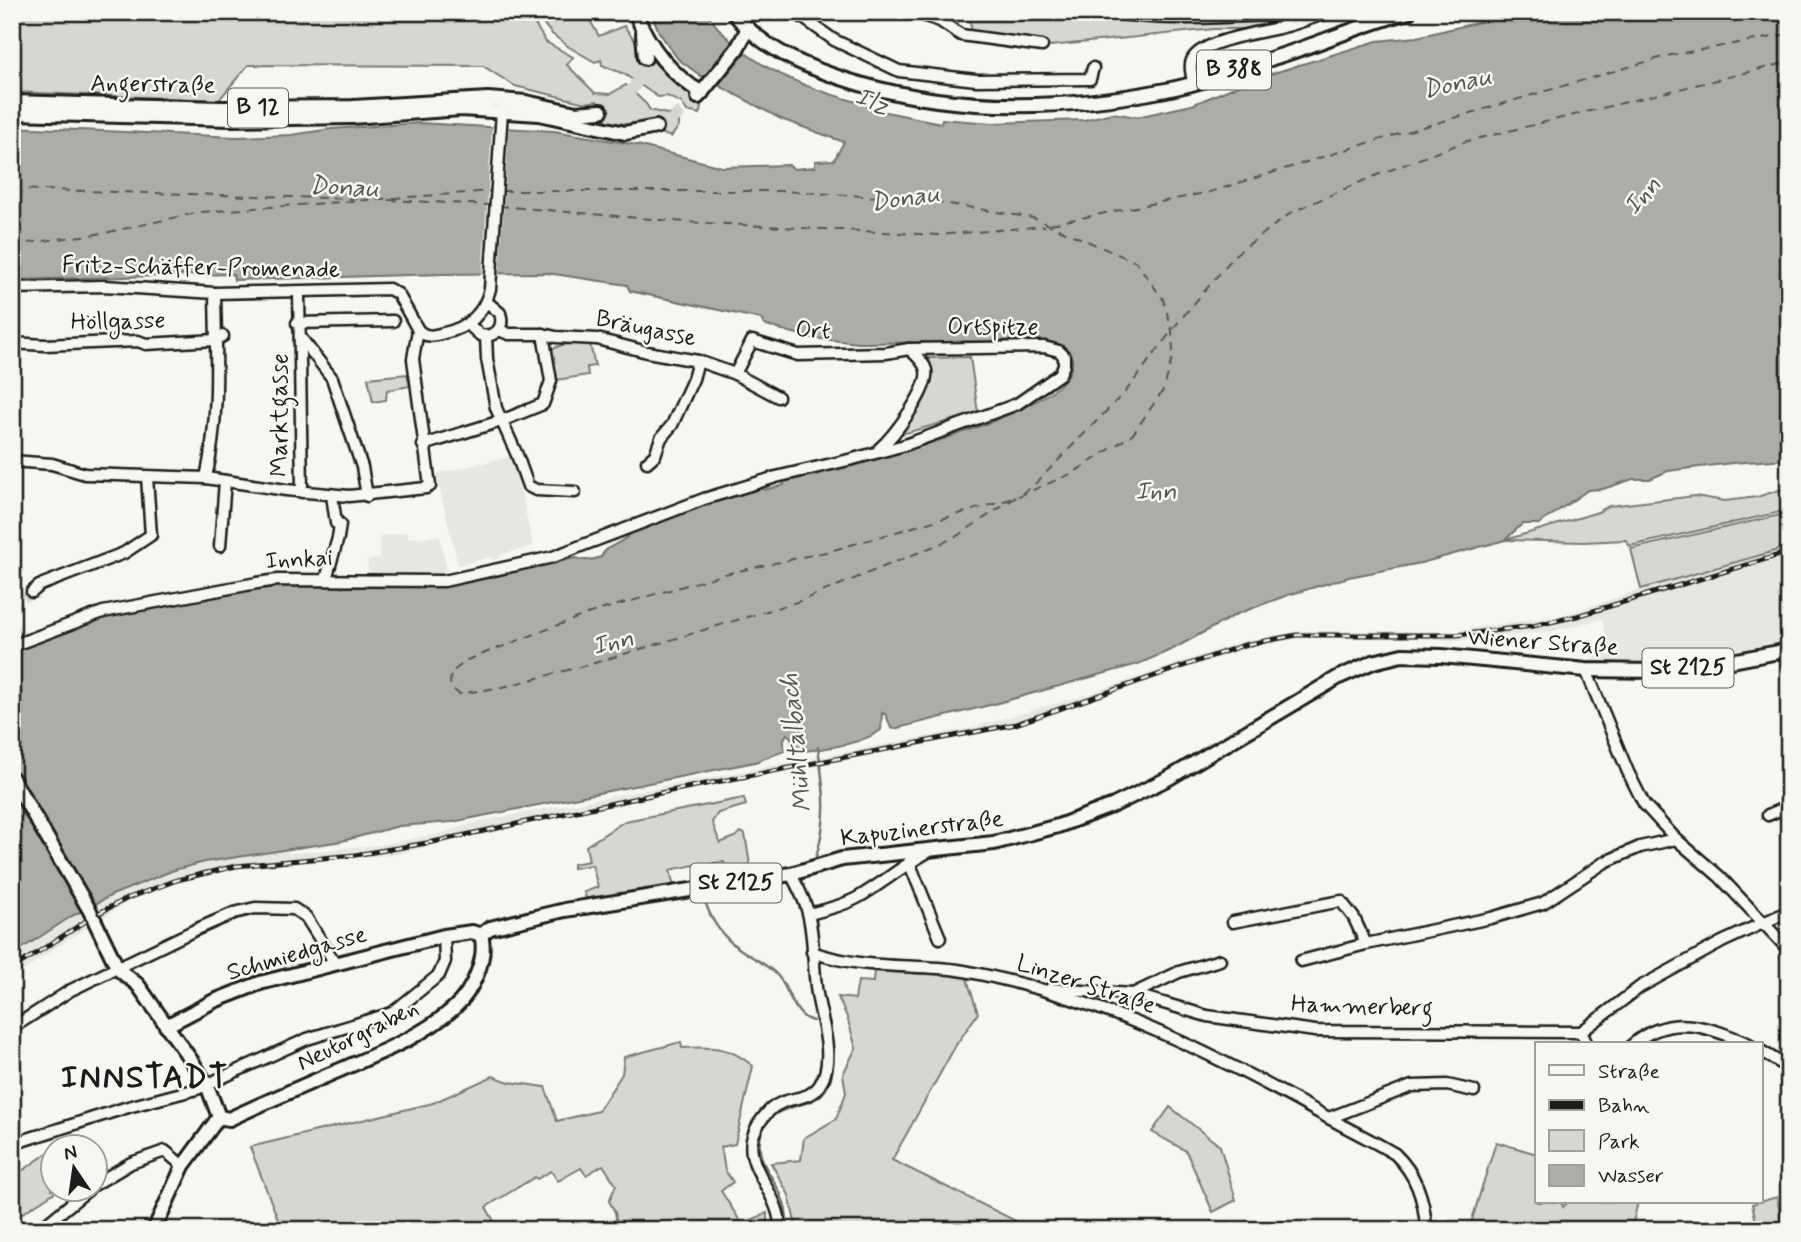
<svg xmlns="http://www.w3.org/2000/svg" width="1801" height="1242" viewBox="0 0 1801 1242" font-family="Mynerve,sans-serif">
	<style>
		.built { fill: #e6e6e2 }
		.green { fill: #d6d6d2; stroke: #797977; stroke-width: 2 }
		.water { fill: #acaca9; stroke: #727271; stroke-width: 2 }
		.pier { fill: #f6f6f2 }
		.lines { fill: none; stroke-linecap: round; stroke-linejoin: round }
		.stream { stroke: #727271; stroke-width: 2.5 }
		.ferry { stroke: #565654; stroke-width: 2; stroke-dasharray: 9 7; stroke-linecap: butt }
		.minor-tunnel { stroke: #d5d5d2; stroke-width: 10; stroke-dasharray: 10 5; stroke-linecap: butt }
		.major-tunnel { stroke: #d5d5d2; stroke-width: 12; stroke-dasharray: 12 6; stroke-linecap: butt }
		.minor-casing { stroke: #1c1c1c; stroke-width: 15 }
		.major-casing { stroke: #1c1c1c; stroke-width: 18 }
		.minor { stroke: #f6f6f2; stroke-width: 10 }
		.major { stroke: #f6f6f2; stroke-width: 12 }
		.rail-casing { stroke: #1c1c1c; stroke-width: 5 }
		.rail { stroke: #f6f6f2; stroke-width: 2.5; stroke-dasharray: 8; stroke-linecap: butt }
		.labels { text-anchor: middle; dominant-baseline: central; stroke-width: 5; stroke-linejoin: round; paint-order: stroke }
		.shield { fill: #f6f6f2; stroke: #5d5d5c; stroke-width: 2 }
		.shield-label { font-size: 23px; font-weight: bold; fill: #1c1c1c }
		.street-label { font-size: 24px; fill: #1c1c1c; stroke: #f6f6f2 }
		.water-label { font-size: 26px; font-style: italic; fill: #565654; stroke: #f6f6f2 }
		.district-label { font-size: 32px; font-weight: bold; letter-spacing: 2px; fill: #1c1c1c; stroke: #f6f6f2 }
	</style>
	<rect width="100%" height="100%" fill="#f6f6f2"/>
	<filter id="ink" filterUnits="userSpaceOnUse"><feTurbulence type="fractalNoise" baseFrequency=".0143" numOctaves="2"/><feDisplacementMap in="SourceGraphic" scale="14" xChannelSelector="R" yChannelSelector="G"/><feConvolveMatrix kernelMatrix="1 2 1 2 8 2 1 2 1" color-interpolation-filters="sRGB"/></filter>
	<g filter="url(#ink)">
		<g class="built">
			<polygon points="513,456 533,546 500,555 500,558 492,560 491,557 458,565 436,474"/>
			<polygon points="407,532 408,538 440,536 448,575 377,578 369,575 367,560 380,558 380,536"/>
			<polygon points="1789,547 1789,643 1747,653 1668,664 1582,664 1609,649 1602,619 1554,631 1455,641 1381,635 1288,639 1241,650 1111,694 971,735 860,758 691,788 435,844 395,855 266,864 200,874 143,893 131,900 55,948 12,979 12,955 72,916 112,895 174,870 205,862 276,851 292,853 379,845 435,835 481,821 967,729 1089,694 1240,642 1300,631 1455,631 1568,614 1641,589"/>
		</g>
		<g class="green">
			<polygon points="12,12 517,12 519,16 529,15 546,42 573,57 567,65 595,93 610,94 626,85 646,104 650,110 671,115 679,122 679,126 671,137 657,132 652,120 628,124 608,123 597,101 586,103 515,86 483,66 248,65 219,100 12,92"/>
			<polygon points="533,12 585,12 599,36 624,26 636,42 638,58 652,60 701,104 700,114 687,111 682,103 667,96 658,97 624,74 602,65 601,60 595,62 569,47 552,34"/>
			<polygon points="968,12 1354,12 1279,29 1214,29 1050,46 973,37"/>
			<polygon points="580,343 590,344 595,366 587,367 588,375 557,380 554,372 552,349 562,345"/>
			<polygon points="970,357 978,413 902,434 931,383 929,358"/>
			<polygon points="407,374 410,386 387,390 386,400 373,402 368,378"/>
			<polygon points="1789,487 1789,510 1630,546 1626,540 1584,542 1505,540 1598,512 1609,506 1695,496 1725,501 1757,497"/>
			<polygon points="1789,513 1789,547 1641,589 1631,549"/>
			<polygon points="744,798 746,805 718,813 712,822 720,843 735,837 740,832 745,834 751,871 726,876 724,862 714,863 698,871 694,865 670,870 674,887 587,901 584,892 598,887 592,865 573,868 573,864 589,861 586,846 625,821"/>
			<polygon points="874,971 966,976 978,1013 956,1045 892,1160 1020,1223 1027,1230 824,1230 824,1226 796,1227 789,1195 771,1163 801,1160 804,1138 836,1119 846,1093 843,1074 856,1048 847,1017 838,997 855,999 858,981 873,982"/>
			<path d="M681 1042 682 1048C713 1047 728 1045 753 1066L735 1144 721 1147 725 1170 733 1182 721 1191 742 1224 767 1213V1230H618L615 1212 609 1201 616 1185 603 1165 586 1175 581 1168 558 1181 551 1171 537 1179 535 1177 486 1207 499 1230H282L250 1147 433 1103 493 1076 509 1082 545 1087 557 1121 598 1111 622 1074 624 1057Z"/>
			<polygon points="1170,1107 1220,1146 1236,1200 1213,1212 1186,1151 1152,1132"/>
			<polygon points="1496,1142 1537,1154 1537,1202 1561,1202 1563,1207 1568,1202 1638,1202 1631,1230 1477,1230 1471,1223"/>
			<polygon points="52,1150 52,1190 58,1190 12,1220 12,1178"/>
			<polygon points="1777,1197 1783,1230 1758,1230 1752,1204"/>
		</g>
		<path class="water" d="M651 12H706C743 68 814 92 877 107L876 110 941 123 942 119 992 123 1084 120 1112 113 1137 117 1192 105 1251 80 1377 41 1417 37 1522 12H1789V459L1732 463 1668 471 1650 479H1633L1603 489 1588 490 1539 524H1522L1505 540 1421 563 1349 577 1288 595 1237 614 1173 649 1138 664 994 704 894 729 891 728 886 715 882 713 881 730C861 745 818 750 793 752L791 737 787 734 784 739V751L755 762 452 822 399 826 342 841 205 862 174 870 112 895 72 916 12 955V651L101 618 258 588 304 583 444 586 485 578V575L576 558C587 561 590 561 601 557 607 544 621 545 630 534L629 531 646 524 647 526 704 505 763 488 764 490 784 485 783 482C827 472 1080 415 1072 360 1070 345 1055 343 1043 341L859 343 812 338 764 325 761 319 630 291 627 285 547 273 444 274 234 280 233 274 12 280V127L238 137 291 135 331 129 420 123 554 131 637 145 722 167 789 165 794 169 815 167V161L834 160 844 142 781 119 701 76 678 59 659 32Z"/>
		<g class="pier">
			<polygon points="492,127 509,128 499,277 482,277"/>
			<polygon points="12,762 97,907 83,914 12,794"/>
		</g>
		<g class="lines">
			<g class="stream">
				<path d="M816 857C829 812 824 792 818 747"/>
				<path d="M703 893C708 916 718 933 737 947 750 957 766 963 777 975 790 989 793 1017 813 1021"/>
				<path d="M788 1230C787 1219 787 1209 782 1198 775 1178 756 1162 760 1139 765 1105 798 1110 817 1098 840 1083 833 1043 829 1021"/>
			</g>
			<g class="ferry">
				<polyline points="12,189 361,199"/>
				<polyline points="502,191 783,191 926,200 1033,218 1136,262 1163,299 1172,331 1173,354 1164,389 1133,434 1073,473 1014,498 830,551 725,574 590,613 467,660 451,673 450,687 459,694 503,687 591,664 800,601 954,538 1033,486 1126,391 1180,320 1236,254 1292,212 1372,177 1464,142 1789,62"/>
				<polyline points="388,200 490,205"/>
				<polyline points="499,206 686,222 938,235 1045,226"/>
				<polyline points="1051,224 1210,192 1368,143 1666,56 1789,34"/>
				<polyline points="12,245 105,233 200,212 493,191"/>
			</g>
			<polyline class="minor-tunnel" points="12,607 32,592"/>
			<g class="major-tunnel">
				<path d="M601 111C627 101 640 85 645 58"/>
				<polyline points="656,127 675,117 696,99"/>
			</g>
			<defs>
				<g id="minor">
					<polyline points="795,12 834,40 899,71 976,80 1090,79 1093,68"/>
					<polyline points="913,12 940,21 961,35 1042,46"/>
					<path d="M1111 12C1171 23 1219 16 1278 15L1290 25"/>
					<path d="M1193 83C1192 74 1188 64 1194 57 1207 39 1265 32 1287 26 1301 22 1315 17 1329 12"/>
					<path d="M12 288 104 286 215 293 389 289 398 294 418 330C426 338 433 336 444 333 468 328 484 314 490 289L502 111"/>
					<polyline points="299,292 302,492"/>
					<polyline points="297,323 393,321"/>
					<path d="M468 324 480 335C495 338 505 328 500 313L487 302"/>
					<polyline points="499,330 509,334 543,334 556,337 597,339 647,352 698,361 735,374 778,397"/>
					<polyline points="486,336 487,359 496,408 517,455 528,486 536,490 575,492"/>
					<polyline points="301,338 332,378 362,467 367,496"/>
					<polyline points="12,343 45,345 138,341 146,344 216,340 223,336"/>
					<polyline points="423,445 501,421 543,404 551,381 543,334"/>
					<path d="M879 449C893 437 930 389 926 370 924 362 915 354 909 349"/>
					<polyline points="12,461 52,464 85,474 206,478 286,490 349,496 426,488 430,486 413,359 418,330"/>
					<polyline points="647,462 655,455 661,438 672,425 693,379 698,361"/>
					<path d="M206 478C220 415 216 357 215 293"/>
					<polyline points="594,541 704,499 776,477 853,459 905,445 1017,404 1060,374 1064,365 1064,356 1059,351 1044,347 909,349 886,353 798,355 752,341 735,374"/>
					<polyline points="220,546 225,481"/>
					<polyline points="326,579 338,538 340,524 336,523 332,495"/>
					<polyline points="43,584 124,553 151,535 147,477"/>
					<polyline points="32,592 39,586"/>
					<polyline points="12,646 103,612 257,583 278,580 444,581 553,557 591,542"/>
					<polyline points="1586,670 1628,772 1644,804 1676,839 1720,877 1789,950"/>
					<polyline points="1768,815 1789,806"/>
					<polyline points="909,862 940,938"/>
					<path d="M809 914C825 910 842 906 857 898 882 884 903 865 928 852"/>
					<polyline points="1233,922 1341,901 1354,918 1366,944"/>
					<path d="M812 952C855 967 894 965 938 968 959 969 981 974 1001 979 1117 1006 1222 1058 1325 1116 1348 1129 1372 1140 1395 1154 1416 1174 1425 1201 1426 1230"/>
					<polyline points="1301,961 1366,944 1491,918 1543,903 1605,862 1640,847 1676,839"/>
					<polyline points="1050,989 1133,994 1207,1016 1315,1031 1581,1032 1587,1044"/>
					<polyline points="1133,994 1179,972 1220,960"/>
					<polyline points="12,1028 71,990 195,930 234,913 255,908 294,909 306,917 335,963"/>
					<polyline points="1581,1032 1640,987 1722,942 1789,911"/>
					<path d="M1633 1044C1671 1012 1709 1027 1749 1044"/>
					<polyline points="1761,1051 1789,1068"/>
					<polyline points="1329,1118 1412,1086 1447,1085 1474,1091"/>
					<polyline points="12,1144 128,1107 197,1089 307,1039 392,1013 439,975 445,961 444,936"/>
					<polyline points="94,1185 131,1163 165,1151 183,1166"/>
					<polyline points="39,1230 88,1190"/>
					<path d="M780 1230C782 1197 746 1169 752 1140 755 1126 768 1108 781 1103 794 1097 810 1099 819 1086 838 1059 819 1016 816 987 813 963 814 936 808 913 805 899 797 886 791 874"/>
				</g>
				<g id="major">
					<path d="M635 12C649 47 670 74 702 93"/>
					<path d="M733 12C764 52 813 70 860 84 961 113 1064 110 1166 90 1202 83 1238 70 1273 58 1319 44 1363 24 1409 12"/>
					<polyline points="643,34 645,58"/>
					<polyline points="698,97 737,49 747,30"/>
					<polyline points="12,102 220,108 353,107 488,99 526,102 576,113 601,111"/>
					<polyline points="12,113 230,119 352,117 461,109 539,114 625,133 656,127"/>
					<polyline points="12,778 90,911 118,969 138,985 193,1063 207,1085 219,1117"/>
					<polyline points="481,935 490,928 565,910 791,874 842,859 994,843 1058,826 1114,805 1169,778 1339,677 1373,662 1402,655 1442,656 1586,670 1657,671 1706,666 1789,650"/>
					<polyline points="166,1026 214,1001 260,983 444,936 472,932 481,935"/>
					<path d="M219 1117 229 1119C268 1101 307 1084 347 1067 384 1051 424 1035 454 1008 472 992 488 958 481 935"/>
					<polyline points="154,1230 183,1166 219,1117"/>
				</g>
			</defs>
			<use href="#minor" class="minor-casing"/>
			<use href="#major" class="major-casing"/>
			<use href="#minor" class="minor"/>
			<use href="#major" class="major"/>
			<defs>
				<g id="rail">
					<polyline points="99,913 126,899 177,880 236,866 355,855 433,842 665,792 1016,724 1244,645 1297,635 1457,635 1533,626 1577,616 1789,552"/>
					<polyline points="12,969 86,921"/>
				</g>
			</defs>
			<use href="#rail" class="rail-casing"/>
			<use href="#rail" class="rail"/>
		</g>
	</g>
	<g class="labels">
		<g class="shield">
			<rect x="1197" y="50.5" width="74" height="39" rx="5"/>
			<rect x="228" y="88.5" width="60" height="39" rx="5"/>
			<rect x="1642.5" y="648.5" width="91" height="39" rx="5"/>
			<rect x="690.5" y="863.5" width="91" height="39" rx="5"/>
		</g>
		<g class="shield-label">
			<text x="1234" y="70">B 388</text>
			<text x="258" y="108">B 12</text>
			<text x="1688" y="668">St 2125</text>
			<text x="736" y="883">St 2125</text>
		</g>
		<g class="street-label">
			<text transform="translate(153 85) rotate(1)">Angerstraße</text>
			<text transform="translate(201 268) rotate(1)">Fritz-Schäffer-Promenade</text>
			<text transform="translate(118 322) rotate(-1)">Höllgasse</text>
			<text x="993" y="327">Ortspitze</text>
			<text transform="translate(646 329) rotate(12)">Bräugasse</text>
			<text transform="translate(813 331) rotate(4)">Ort</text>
			<text transform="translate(280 415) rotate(-90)">Marktgasse</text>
			<text transform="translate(299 560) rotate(-3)">Innkai</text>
			<text transform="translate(1543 643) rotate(4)">Wiener Straße</text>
			<text transform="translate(922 829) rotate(-7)">Kapuzinerstraße</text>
			<text transform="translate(297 954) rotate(-16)">Schmiedgasse</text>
			<text transform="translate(1086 985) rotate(18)">Linzer Straße</text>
			<text transform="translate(1362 1007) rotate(2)">Hammerberg</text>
			<text transform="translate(358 1036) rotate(-26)">Neutorgraben</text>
		</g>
		<g class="water-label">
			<text transform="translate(1457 84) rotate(-12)">Donau</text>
			<text transform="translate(872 102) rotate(23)">Ilz</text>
			<text transform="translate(344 188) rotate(3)">Donau</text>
			<text transform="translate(1643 196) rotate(-48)">Inn</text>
			<text transform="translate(905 199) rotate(-8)">Donau</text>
			<text x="1156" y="492">Inn</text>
			<text transform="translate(613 643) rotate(-13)">Inn</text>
			<text transform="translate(797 743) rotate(-96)">Mühltalbach</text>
		</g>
		<g class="district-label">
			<text x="145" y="1078">INNSTADT</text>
		</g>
	</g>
	<rect width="1801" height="1242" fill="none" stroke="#f6f6f2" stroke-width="42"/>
	<rect x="21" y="21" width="1759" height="1200" fill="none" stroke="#1c1c1c" stroke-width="2.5" filter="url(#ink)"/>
	<rect x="1535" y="1042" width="228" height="161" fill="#f6f6f2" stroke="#9f9f9c" stroke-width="2"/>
	<rect x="1549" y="1065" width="35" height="10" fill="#f6f6f2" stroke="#9f9f9c" stroke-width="2"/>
	<text x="1598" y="1078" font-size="21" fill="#1c1c1c">Straße</text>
	<rect x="1549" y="1100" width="35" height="10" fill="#1c1c1c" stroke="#9f9f9c" stroke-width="2"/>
	<text x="1598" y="1112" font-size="21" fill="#1c1c1c">Bahn</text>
	<rect x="1549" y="1130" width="35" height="21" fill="#d6d6d2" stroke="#9f9f9c" stroke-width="2"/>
	<text x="1598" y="1148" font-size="21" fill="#1c1c1c">Park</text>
	<rect x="1549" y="1165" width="35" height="21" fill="#acaca9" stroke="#9f9f9c" stroke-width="2"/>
	<text x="1598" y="1182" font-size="21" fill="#1c1c1c">Wasser</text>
	<g transform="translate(74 1168) rotate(347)"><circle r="33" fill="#f6f6f2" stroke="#9f9f9c" stroke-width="2"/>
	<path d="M0-5L12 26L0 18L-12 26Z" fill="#1c1c1c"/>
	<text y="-10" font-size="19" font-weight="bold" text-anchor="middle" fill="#1c1c1c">N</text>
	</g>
</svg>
